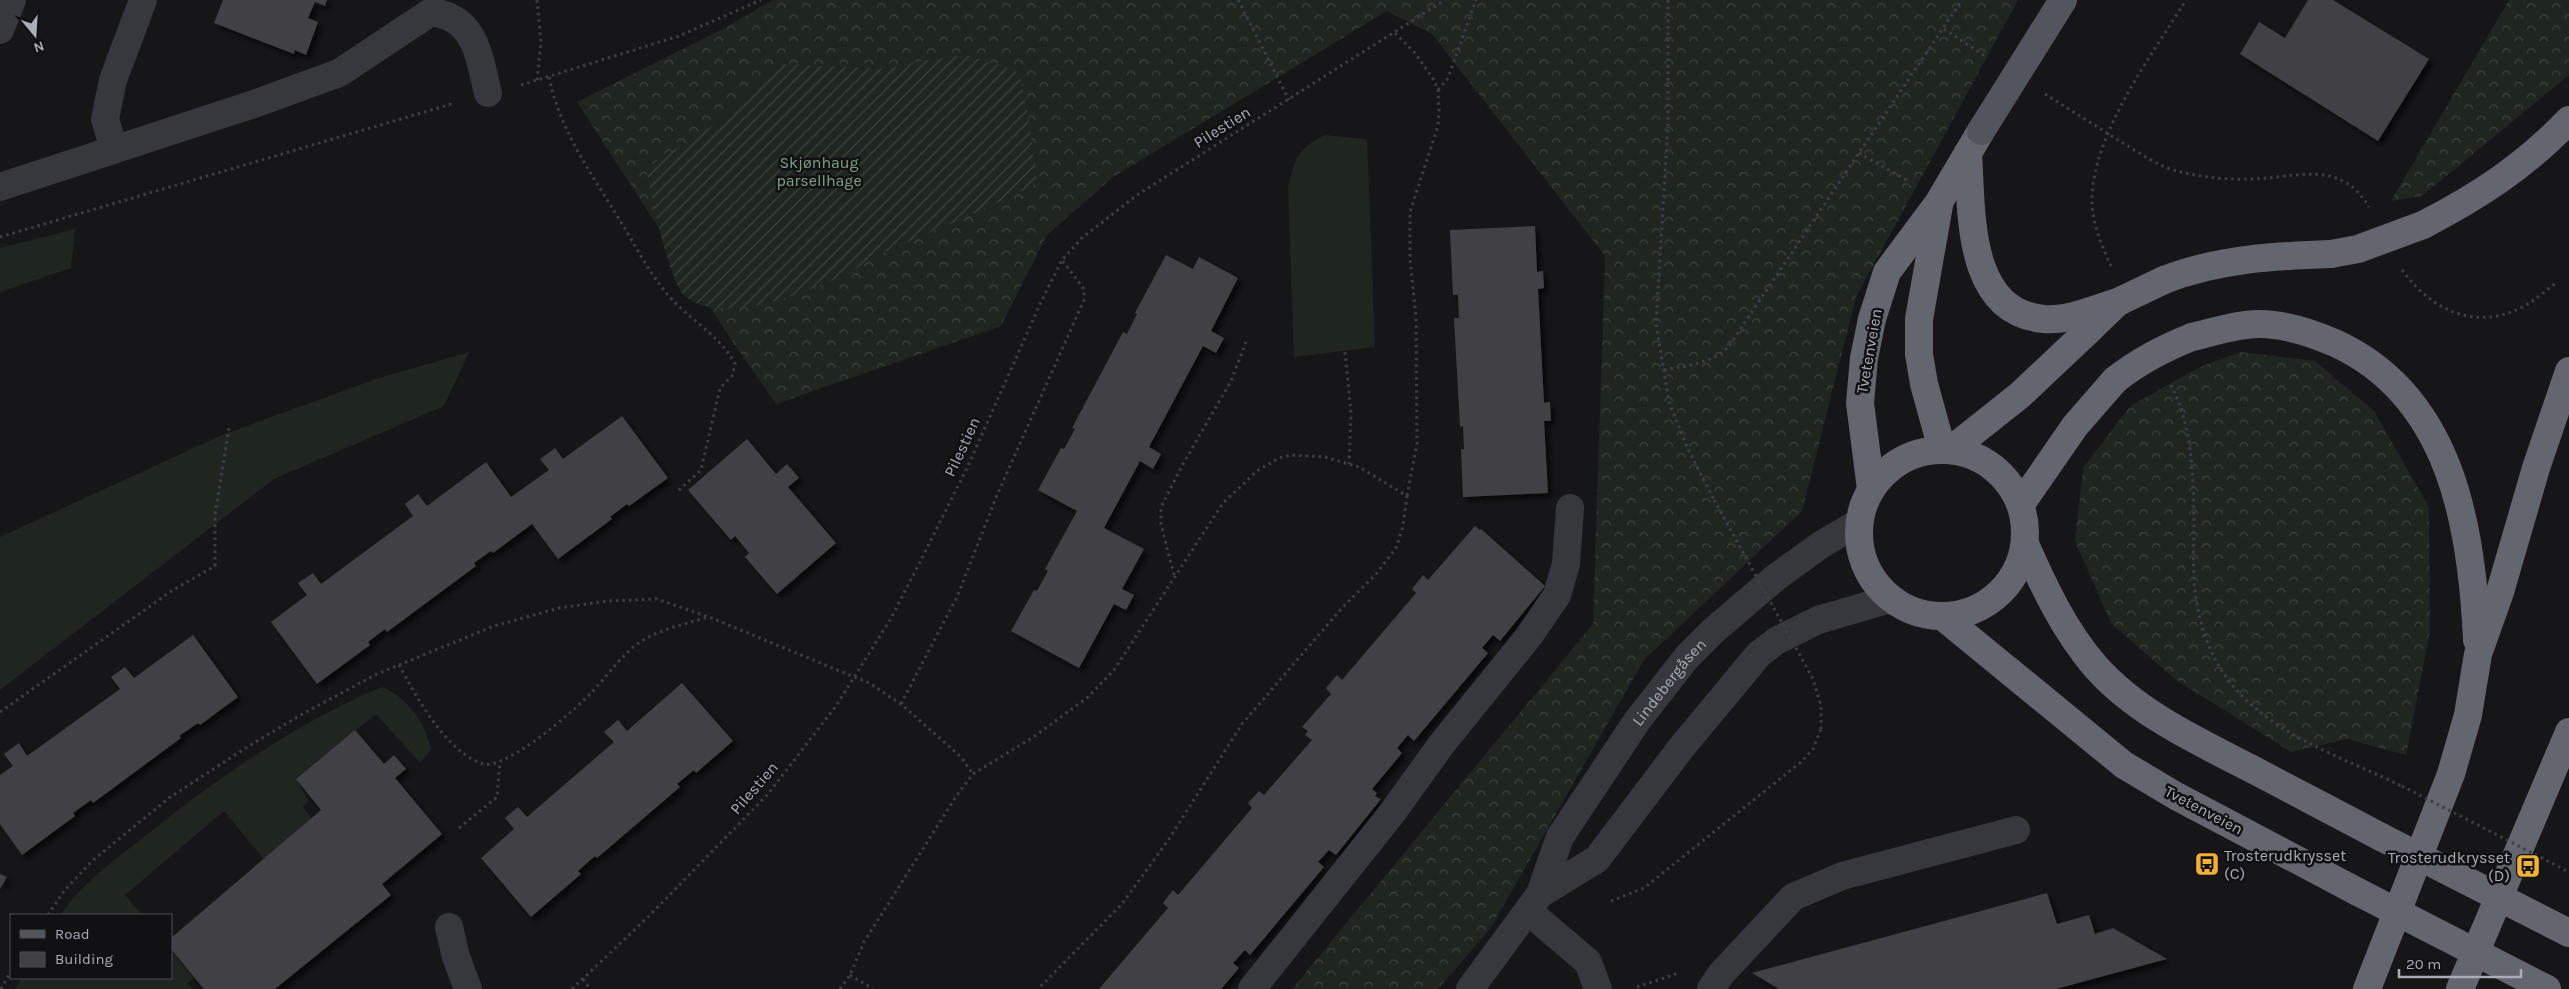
<svg xmlns="http://www.w3.org/2000/svg" width="2569" height="989" viewBox="0 0 2569 989" font-family="Karla,sans-serif">
	<style>
		.grass { fill: #1e261f }
		.forest { fill: url(#forest-crowns) }
		.garden { fill: url(#garden-furrows) }
		.building { fill: #404145; filter: url(#shadow) }
		.lines { fill: none; stroke-linecap: round; stroke-linejoin: round }
		.path { stroke: #3d3f44; stroke-width: 3; stroke-dasharray: 2.5 4; stroke-linecap: butt }
		.minor { stroke: #37383d; stroke-width: 28 }
		.major { stroke: #53555c; stroke-width: 28 }
		.highway { stroke: #63666e; stroke-width: 28 }
		.path-bridge { stroke: #3d3f44; stroke-width: 3; stroke-dasharray: 2.5 4; stroke-linecap: butt }
		.major-bridge { stroke: #53555c; stroke-width: 28 }
		.highway-bridge { stroke: #63666e; stroke-width: 28 }
		.labels { text-anchor: middle; dominant-baseline: central; stroke-width: 5; stroke-linejoin: round; paint-order: stroke }
		.street-label { font-size: 16px; fill: #a8adb8; stroke: #111113 }
		.park-label { font-size: 16px; fill: #7fa381; stroke: #111113 }
		.poi-label { font-size: 16px; fill: #a8adb8; stroke: #111113; text-anchor: start }
	</style>
	<defs>
		<pattern id="forest-crowns" width="20" height="18" patternUnits="userSpaceOnUse" patternTransform="scale(1.25)"><rect width="20" height="18" fill="#1e261f"/><path d="M2 6a3 3 0 1 1 6 0M12 15a3 3 0 1 1 6 0" fill="none" stroke="#3c433d"/></pattern>
		<pattern id="garden-furrows" width="10" height="10" patternUnits="userSpaceOnUse" patternTransform="scale(1.25)"><rect width="10" height="10" fill="#1e261f"/><path d="M-1 1l2-2M0 10L10 0M9 11l2-2" fill="none" stroke="#3c433d"/></pattern>
		<filter id="shadow"><feDropShadow dx="4.5" dy="4.5" stdDeviation="2.5" flood-color="#0009"/></filter>
	</defs>
	<rect width="100%" height="100%" fill="#161618"/>
	<g class="grass">
		<path d="M1324 135 1367 139 1375 347 1294 357 1288 187C1296 157 1296 151 1324 135Z"/>
		<polygon points="75,229 71,268 0,292 0,248"/>
		<polygon points="469,352 444,406 274,479 0,690 0,537 222,435 376,379"/>
		<path d="M382 687C408 698 426 723 431 750L420 763 376 714 296 778 308 800 303 807 376 898 328 937 224 811 125 895 142 915H61C80 885 112 862 140 840 214 780 294 724 382 687Z"/>
		<polygon points="171,950 195,978 187,983 192,989 15,989 22,978 171,978"/>
	</g>
	<g class="forest">
		<polygon points="773,0 2018,0 1856,297 1802,511 1644,660 1490,929 1438,989 1292,989 1593,624 1605,256 1432,34 1387,11 1113,177 1047,235 1001,326 776,404 730,338 577,102 725,28"/>
		<polygon points="2509,0 2569,0 2569,75 2422,196 2391,201"/>
		<polygon points="2240,352 2315,361 2374,411 2429,507 2430,631 2406,755 2347,739 2291,752 2176,680 2111,623 2075,541 2083,468 2130,406 2200,367"/>
	</g>
	<path class="garden" d="M967 55 1019 72 1029 120 1037 183C991 207 943 227 895 247 877 255 860 267 842 276 805 293 723 326 686 297 669 285 651 192 646 168L720 121 734 110 777 64 888 69 914 62Z"/>
	<g class="building">
		<polygon points="223,0 327,0 325,6 315,2 308,18 318,22 306,55 295,50 294,54 214,23"/>
		<polygon points="2308,0 2333,0 2429,59 2378,141 2240,54 2259,22 2285,38"/>
		<polygon points="1535,226 1537,272 1543,271 1544,288 1538,289 1544,403 1550,402 1551,421 1544,421 1548,493 1463,497 1461,449 1464,449 1463,426 1460,427 1454,318 1459,318 1458,295 1453,295 1450,230"/>
		<polygon points="1166,255 1193,269 1199,257 1238,278 1211,331 1224,338 1216,353 1203,346 1149,447 1161,454 1153,469 1140,461 1104,528 1144,549 1122,589 1134,595 1126,610 1114,604 1079,668 1011,631 1034,590 1037,591 1048,571 1045,569 1077,511 1038,490 1061,448 1064,449 1075,429 1072,428 1123,332 1127,334 1137,314 1135,313"/>
		<polygon points="622,416 668,478 629,506 627,504 610,517 612,519 558,559 532,524 493,553 491,551 474,563 476,566 387,632 385,629 368,642 370,645 317,684 271,622 307,595 298,583 313,573 321,584 413,516 405,504 418,494 427,506 486,462 511,497 549,470 540,459 555,448 563,459"/>
		<polygon points="747,439 776,474 787,464 799,478 788,487 836,543 777,594 745,557 749,553 735,536 731,540 688,490"/>
		<polygon points="1475,526 1480,530 1481,529 1545,586 1500,641 1493,635 1482,648 1488,653 1414,741 1408,735 1397,748 1402,753 1372,789 1377,793 1375,796 1381,799 1336,855 1329,850 1318,862 1324,867 1250,955 1245,950 1233,963 1239,968 1221,989 1099,989 1168,908 1163,903 1173,890 1178,895 1252,808 1248,803 1259,791 1264,795 1312,740 1305,735 1308,731 1302,727 1331,694 1326,688 1337,675 1342,680 1416,593 1412,589 1423,575 1428,580"/>
		<polygon points="193,635 238,697 200,725 198,723 179,736 181,738 93,803 91,800 73,813 75,816 22,855 0,824 0,775 13,766 4,754 19,743 27,756 120,689 111,677 125,667 134,678"/>
		<polygon points="682,683 733,741 696,773 694,770 677,784 680,787 597,858 595,856 578,871 581,874 531,917 481,858 514,829 505,818 518,807 527,817 614,742 604,732 618,720 627,731"/>
		<polygon points="355,730 384,764 394,755 406,769 395,778 442,834 382,884 391,895 275,989 204,989 171,949 171,938 321,810 296,779"/>
		<polygon points="0,874 7,877 0,889"/>
		<polygon points="2047,893 2057,924 2089,915 2095,934 2113,928 2167,959 2056,989 1779,989 1752,973"/>
	</g>
	<g class="lines">
		<g class="path">
			<polyline points="537,0 541,42 537,81"/>
			<polyline points="1238,0 1289,100"/>
			<polyline points="1668,0 1668,125 1656,324 1669,402 1687,447 1714,500"/>
			<polyline points="1944,29 1985,56"/>
			<polyline points="1395,33 1414,52 1434,80 1438,90 1439,111 1438,126 1410,212 1410,259 1416,317 1417,443 1407,496"/>
			<path d="M549 77C560 131 591 173 619 219 634 243 647 269 664 290 685 318 719 333 735 364L732 376 720 388 701 470 677 492"/>
			<polyline points="521,85 679,36 761,0"/>
			<polyline points="1438,90 1448,78 1476,0"/>
			<path d="M2045 94C2072 111 2099 128 2126 145 2142 154 2159 167 2177 171 2200 177 2225 180 2249 179 2295 179 2339 157 2369 207"/>
			<polyline points="1859,153 1910,182"/>
			<polyline points="0,237 455,103"/>
			<path d="M2111 266C2102 247 2092 222 2092 201 2092 134 2152 55 2186 0"/>
			<path d="M2402 270C2429 307 2470 330 2516 310 2531 304 2544 292 2557 282"/>
			<polyline points="1345,352 1351,413 1349,464"/>
			<path d="M1664 370C1688 365 1712 364 1729 346L1962 0"/>
			<path d="M2171 385C2193 429 2193 474 2194 522 2194 547 2192 573 2196 598 2213 716 2308 742 2402 786"/>
			<polyline points="1174,575 1161,524 1161,507 1183,464 1231,381 1246,342"/>
			<path d="M399 665C416 696 447 754 484 764 507 769 574 711 590 694 607 677 620 656 640 642 660 629 686 624 708 617"/>
			<polyline points="901,704 957,597 997,495 1084,300 1084,289 1062,260"/>
			<polyline points="0,712 173,590 215,566 215,515 229,428"/>
			<polyline points="459,828 497,797 500,762"/>
			<polyline points="1611,901 1644,888 1801,762 1813,749 1821,729"/>
			<polyline points="48,915 64,891 92,861 169,798 244,749 304,713 377,674 494,626 559,608 608,601 657,599 709,617 869,683 901,704 961,757 973,774"/>
			<polyline points="850,975 873,989"/>
			<polyline points="583,979 590,989"/>
			<polyline points="1637,987 1679,973"/>
			<polyline points="1,989 11,971"/>
			<polyline points="572,989 649,916 768,794 836,706 890,620 919,564 967,468 1041,302 1062,260 1082,238 1137,195 1445,0"/>
			<polyline points="840,989 850,975 864,942 957,795 973,774 1035,736 1088,697 1114,670 1223,503 1257,471 1279,458 1292,455 1325,457 1359,467 1407,496 1403,526 1396,548 1376,574 1341,609 1242,724 1169,839 1122,904 1038,989"/>
		</g>
		<g class="minor">
			<polyline points="0,30 12,0"/>
			<polyline points="114,149 105,119 113,80 143,0"/>
			<path d="M0 187 254 104 339 73 431 12C476 17 479 57 488 93"/>
			<polyline points="1540,894 1597,859 1681,748 1759,654 1776,641 1818,620 1890,599"/>
			<polyline points="1528,911 1588,962 1598,989"/>
			<polyline points="449,927 456,957 468,989"/>
			<polyline points="1252,989 1392,813 1441,745 1529,636 1557,595 1566,564 1570,508"/>
			<path id="s1" d="M1470 989 1540 894 1560 837 1637 721 1687 657 1713 631 1775 578 1822 544 1858 523"/>
			<polyline points="1711,989 1721,974 1793,897 1842,876 2016,830"/>
		</g>
		<polyline class="major" points="2043,32 2063,0"/>
		<g class="highway">
			<path d="M1968 153C1972 209 1965 312 2044 319 2068 321 2095 309 2118 302"/>
			<polyline points="1939,205 1919,319 1919,354 1924,384 1942,449"/>
			<path d="M2423 225C2479 196 2525 166 2569 120"/>
			<path d="M2164 280C2217 259 2275 256 2331 254"/>
			<path d="M2192 337C2214 332 2237 324 2259 324 2285 324 2312 333 2335 343 2451 396 2472 526 2477 640"/>
			<polyline points="1952,449 2020,395 2090,329"/>
			<circle cx="1942" cy="533" r="83"/>
			<polyline points="1871,489 1860,403 1864,358 1872,319 1887,272 1939,202 1981,131"/>
			<polyline points="2021,504 2075,426 2115,380"/>
			<path d="M2025 544C2044 587 2064 630 2095 666 2135 712 2197 741 2250 768 2294 791 2337 814 2381 837"/>
			<polyline points="1942,616 2124,765 2176,796 2358,892"/>
			<polyline points="2367,989 2451,774 2468,715 2478,654 2500,592 2536,468 2569,371"/>
			<polyline points="2460,989 2569,732"/>
		</g>
		<g class="path-bridge">
			<polyline points="1714,500 1813,679 1821,706 1821,729"/>
			<polyline points="2402,786 2569,872"/>
		</g>
		<polyline class="major-bridge" points="1981,131 2043,32"/>
		<g class="highway-bridge">
			<polyline points="2331,254 2358,249 2423,225"/>
			<polyline points="2090,329 2118,302 2164,280"/>
			<path d="M2115 380C2139 361 2164 348 2192 337"/>
			<polyline points="2381,837 2569,933"/>
			<polyline points="2358,892 2547,989"/>
		</g>
	</g>
	<defs>
		<symbol id="bus-square" viewBox="-11 -11 22 22"><rect x="-9" y="-9" width="18" height="18" rx="4" fill="#f2b134" stroke="#111113"/><path d="M-5-6H5V4H4V6H2V4H-2V6H-4V4H-5ZM-3.5-4V0h7V-4ZM-3.5 1.2v1.5H-2V1.2ZM2 1.2v1.5H3.5V1.2Z" fill="#111"/></symbol>
	</defs>
	<g fill-rule="evenodd">
		<use href="#bus-square" x="2193" y="850" width="28" height="28"/>
		<use href="#bus-square" x="2514" y="852" width="28" height="28"/>
	</g>
	<g class="labels">
		<g class="street-label">
			<text transform="translate(1222 127) rotate(-32)">Pilestien</text>
			<text transform="translate(1869 351) rotate(-80)">Tvetenveien</text>
			<text transform="translate(962 447) rotate(-65)">Pilestien</text>
			<text stroke="none"><textPath href="#s1" startOffset="368">Lindebergåsen</textPath></text>
			<text transform="translate(754 788) rotate(-49)">Pilestien</text>
			<text transform="translate(2204 810) rotate(28)">Tvetenveien</text>
		</g>
		<g class="park-label">
			<text x="819" y="162">Skjønhaug<tspan x="819" dy="18">parsellhage</tspan></text>
		</g>
		<g class="poi-label">
			<text x="2224" y="855">Trosterudkrysset<tspan x="2224" dy="18">(C)</tspan></text>
			<text x="2510" y="857" text-anchor="end">Trosterudkrysset<tspan x="2510" dy="18">(D)</tspan></text>
		</g>
	</g>
	<rect x="10" y="914" width="162" height="65" fill="#111113" stroke="#4d4f55"/>
	<rect x="20" y="930" width="25" height="8" fill="#53555c" stroke="#4d4f55"/>
	<text x="55" y="939" font-size="15" fill="#a8adb8">Road</text>
	<rect x="20" y="952" width="25" height="15" fill="#404145" stroke="#4d4f55"/>
	<text x="55" y="964" font-size="15" fill="#a8adb8">Building</text>
	<g transform="translate(35 35) rotate(162)" stroke="#111113" stroke-width="4" paint-order="stroke">
	<path d="M0-4L9 19L0 12L-9 19Z" fill="#a8adb8"/>
	<text y="-8" font-size="14" font-weight="bold" text-anchor="middle" fill="#a8adb8">N</text>
	</g>
	<path d="M2399 969v8h122v-8" fill="none" stroke="#a8adb8" stroke-width="2.5"/>
	<text x="2406" y="969" font-size="15" fill="#a8adb8" stroke="#111113" stroke-width="4" paint-order="stroke">20 m</text>
</svg>
